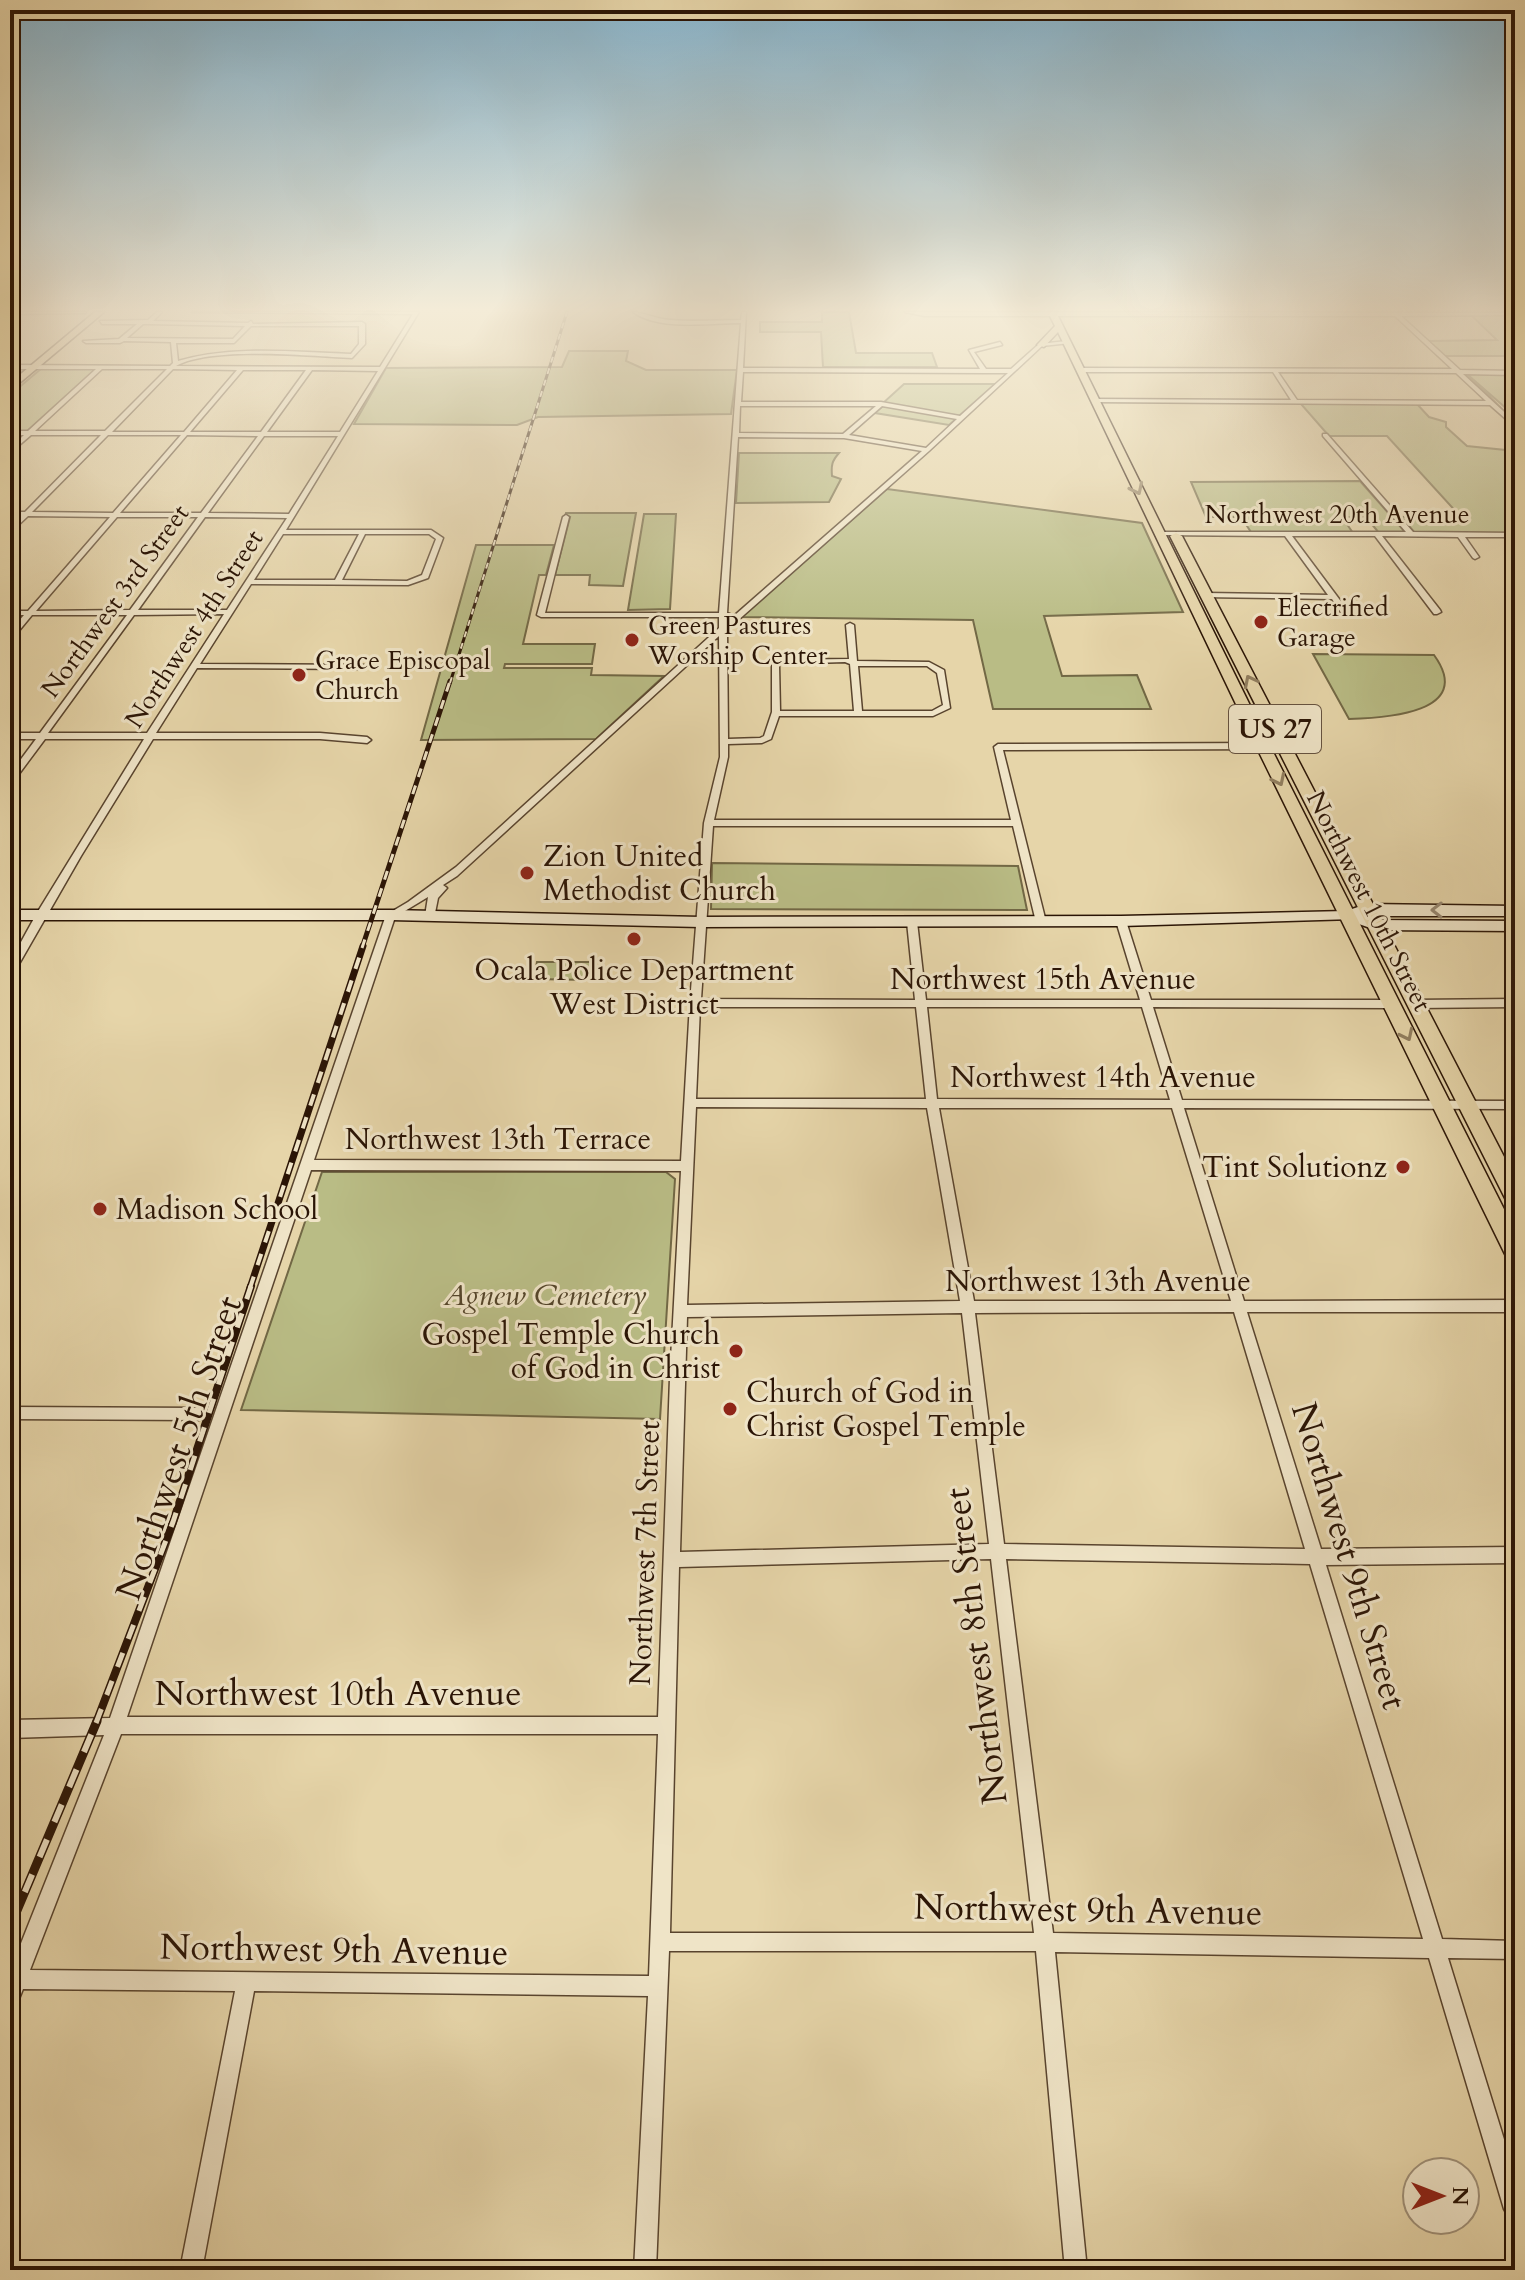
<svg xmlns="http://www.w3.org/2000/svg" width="1525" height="2280" viewBox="0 0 1525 2280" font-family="Cardo,serif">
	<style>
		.green { fill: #b9bc85; stroke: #726845; stroke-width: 2 }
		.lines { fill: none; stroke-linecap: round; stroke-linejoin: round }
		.minor-casing { stroke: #59442e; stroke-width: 3 }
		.secondary-casing { stroke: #2a1405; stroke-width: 3 }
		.primary-casing { stroke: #2a1405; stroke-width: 3 }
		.trunk-casing { stroke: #2a1405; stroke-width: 3 }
		.minor { fill: #efe4c7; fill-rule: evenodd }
		.secondary { fill: #efe4c7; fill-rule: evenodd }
		.primary { fill: #e6d5a9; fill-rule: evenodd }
		.trunk { fill: #e6d5a9; fill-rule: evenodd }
		.rail-far4-casing { stroke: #2a1405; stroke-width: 3 }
		.rail-far3-casing { stroke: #2a1405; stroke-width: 5 }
		.rail-far2-casing { stroke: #2a1405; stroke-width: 7 }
		.rail-far1-casing { stroke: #2a1405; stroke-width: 8 }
		.rail-casing { stroke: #2a1405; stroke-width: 9 }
		.rail-far4 { stroke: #efe4c7; stroke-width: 2; stroke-dasharray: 6; stroke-linecap: butt }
		.rail-far3 { stroke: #efe4c7; stroke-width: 3; stroke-dasharray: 9; stroke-linecap: butt }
		.rail-far2 { stroke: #efe4c7; stroke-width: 4; stroke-dasharray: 12; stroke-linecap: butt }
		.rail-far1 { stroke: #efe4c7; stroke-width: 5; stroke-dasharray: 15; stroke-linecap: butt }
		.rail { stroke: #efe4c7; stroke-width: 6; stroke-dasharray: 19; stroke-linecap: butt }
		.oneway { stroke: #917e5f }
		.oneway2 { stroke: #968670 }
		.poi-dot { fill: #8f2418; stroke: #efe4c7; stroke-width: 3 }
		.labels { text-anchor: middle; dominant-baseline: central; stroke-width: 6; stroke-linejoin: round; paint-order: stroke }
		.far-street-label { font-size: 26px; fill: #2a1405; stroke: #efe4c7 }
		.far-poi-label { font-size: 26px; fill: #2a1405; stroke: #efe4c7; text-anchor: start }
		.shield { fill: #efe4c7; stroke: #65523f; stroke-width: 2 }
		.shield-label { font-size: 28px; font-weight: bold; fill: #2a1405 }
		.poi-label { font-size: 30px; fill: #2a1405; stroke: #efe4c7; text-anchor: start }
		.street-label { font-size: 30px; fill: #2a1405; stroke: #efe4c7 }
		.park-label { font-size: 30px; font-style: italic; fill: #55462b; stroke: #efe4c7 }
		.near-street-label { font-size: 36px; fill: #2a1405; stroke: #efe4c7 }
	</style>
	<rect width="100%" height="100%" fill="#e6d5a9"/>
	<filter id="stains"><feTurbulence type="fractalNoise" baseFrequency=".0025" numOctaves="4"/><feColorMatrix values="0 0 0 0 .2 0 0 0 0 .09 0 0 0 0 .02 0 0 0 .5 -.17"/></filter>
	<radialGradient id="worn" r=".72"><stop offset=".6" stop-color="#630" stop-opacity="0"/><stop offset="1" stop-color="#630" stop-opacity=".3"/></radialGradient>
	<g class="green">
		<polygon points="822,312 849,312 856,353 932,353 937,367 823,367 821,332 760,332 760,322 822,322"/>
		<polygon points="1471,315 1515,315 1515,356 1444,356 1428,341 1497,340"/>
		<polygon points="569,351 628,351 626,361 646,370 737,370 731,414 538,417 517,425 354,424 386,368 562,367"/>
		<polygon points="98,367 26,432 10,432 10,395 42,368"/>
		<polygon points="1463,373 1515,374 1515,416 1468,375 1515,422"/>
		<polygon points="904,384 995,384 959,416 883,403"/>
		<polygon points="1301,404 1417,404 1429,417 1446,422 1446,427 1467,446 1515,451 1515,462 1507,466 1515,475 1515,534 1415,533 1401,517 1460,516 1387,436 1329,436"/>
		<polygon points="883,406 957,418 949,425 875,413"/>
		<path d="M739 453H839C832 461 831 465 832 476L841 479 829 502 736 503Z"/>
		<polygon points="1360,481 1406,533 1379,533 1366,517 1342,517 1353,533 1251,532 1241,517 1206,517 1191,482"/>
		<polygon points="887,489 1142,523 1183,612 1044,616 1062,676 1137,675 1151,709 993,709 973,620 741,617"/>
		<polygon points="566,513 636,513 623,586 589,585 590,575 555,575 570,517 565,516"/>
		<polygon points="644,514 676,514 670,609 628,610"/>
		<polygon points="476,545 554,545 546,575 539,575 523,644 595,644 592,664 505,664 504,668 592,668 591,675 664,676 596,739 421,740"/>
		<path d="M1313 654 1434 655C1476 713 1385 718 1349 719Z"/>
		<polygon points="712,863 1018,866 1027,910 711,909"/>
		<polygon points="537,962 592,962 589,980 534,979"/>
		<polygon points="322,1172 666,1172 675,1179 660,1419 241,1410"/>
	</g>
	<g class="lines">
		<defs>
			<g id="minor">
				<polygon points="10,312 86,312 86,313 10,314"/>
				<path d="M157 312H162L153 321 248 323 251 321 253 324 362 322 365 324V344L352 358C309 356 212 346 176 366L380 367 413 314 192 312H419L286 530H431L443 538 428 578 408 585 251 584 200 664 364 665 368 667 364 669 197 668 156 733H320L367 737 371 740 367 743 320 739H153L81 856 15 971 10 975V962L37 913 144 739H45L13 782 10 783V774L36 739H10V733H40L127 615H32L13 638H10V631L24 615H10V611H28L110 517 28 516 10 533V527L21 516H10V512H25L101 435H31L10 453V448L24 435H10V431H28L96 369H10V365L170 366 173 363 171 342 124 341 120 343H86L83 341 119 339 137 324H102L100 321 148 320ZM143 324H149L245 326 233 339 127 338ZM251 326H359V344L351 354C293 352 234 345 178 361L176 343H234ZM102 369H167L105 431H35ZM173 369 237 370 184 432H112ZM243 370H306L261 432H190ZM312 370 378 371 340 432H267ZM108 435H181L113 513 32 512ZM187 435 258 436 201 513H120ZM264 436H338L289 514 208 513ZM117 517H198L130 610 36 611ZM205 517 287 518 227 610H138ZM283 534H359L335 580H254ZM365 534H429L436 539 422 575 407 581 342 580ZM224 614 147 733H48L134 615Z"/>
				<path d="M633 312C644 313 657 319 670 320 694 322 717 320 741 320L742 312H746L743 368 980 369 969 350 1000 342 1002 345 974 352 986 369H1011L1039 344 1067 341 1070 343 1042 346 929 451 727 630 728 739 760 738 764 736 772 712V660L849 659 846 625 850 623 854 625 857 661 929 662 944 670 950 708 933 716H779L771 739 762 743 728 744V757L714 820H1011L994 747 998 744 1284 743 1288 746 1284 749 1003 750 1046 922 1041 925 1036 922 1013 826H713L701 999 915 1000 907 922 912 919 917 922 926 1000H1140L1116 921 1121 918 1126 921 1151 1000H1391L1396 1004 1391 1008 1153 1007 1182 1100 1515 1101V1109L1184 1108 1244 1301 1515 1300V1312H1247L1321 1549 1515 1547V1563L1326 1565 1442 1939 1515 1941V1959L1448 1958 1515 2175V2220L1508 2216 1504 2209 1429 1958 1055 1952 1087 2270H1065L1036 1951H669L656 2270H634L648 1996 254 1991 202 2270H180L235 1991 23 1989 17 2004 10 2007V1971L104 1735 10 1738V1720L110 1718 386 915 408 902 456 867 719 628V617H541L537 615 563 517 566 515 569 517 545 613H719L741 323C710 323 659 331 633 312ZM743 372 984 373H1008L960 416 881 402H741ZM740 406H876L843 434 739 433ZM882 406 957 419 926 448 849 435ZM738 437 844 438 922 451 727 622V617L732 615 727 613ZM719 636 720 757 704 823 690 1003 681 1161 314 1160 395 917 428 897 425 916 430 919 434 918 438 898 447 888 443 885 457 876ZM845 662 850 664 854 711H780L779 664ZM858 666H927L937 673 943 705 932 711H862ZM700 1007H916L926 1099H696ZM927 1007H1142L1170 1100 937 1099ZM696 1107 927 1108 960 1301 687 1305ZM939 1108H1172L1231 1301H974ZM311 1170 681 1171 670 1378 658 1717H127ZM1234 1312 1305 1549 1004 1544 975 1313ZM962 1313 989 1544 680 1552 687 1317ZM991 1559 1034 1933H670L679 1567ZM1006 1559 1310 1564 1423 1939 1053 1933ZM121 1734H658L649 1976 30 1970Z"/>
				<path d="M905 312 1515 313V315L1401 316 1460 370 1515 371V375L1463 374 1515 422V427L1490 405 1094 402 1092 399 1291 400 1273 372H1080L1077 370 1080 368 1452 369 1395 316H924ZM1278 372 1456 373 1486 401 1297 400Z"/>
				<polygon points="1323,434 1327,434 1413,532 1515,533 1515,537 1465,537 1479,557 1475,559 1473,558 1458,537 1382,536 1440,610 1441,612 1437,614 1434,614 1375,536 1292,536 1351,615 1350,617 1344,617 1332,599 1202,597 1202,593 1205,593 1328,595 1285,536 1159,535 1157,534 1157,532 1406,532 1323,436"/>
				<polygon points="1515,999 1515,1007 1415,1008 1410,1004 1415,1000"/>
				<polygon points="10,1407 198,1408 203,1409 205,1414 203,1419 198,1420 10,1419"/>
			</g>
			<polygon id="secondary" points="1367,904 1515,906 1515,916 1363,916 1377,920 1515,921 1515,931 1376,930 1356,923 1354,919 1121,926 701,927 391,920 10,920 10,910 391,910 701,917 1121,916 1346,911"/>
			<polygon id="primary" points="95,312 104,312 10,391 10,383"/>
			<g id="trunk">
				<polygon points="1048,312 1056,312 1270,746 1515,1231 1515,1261 1507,1258 1504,1252 1256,746 1058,332 1044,347 1037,345 1055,326"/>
				<polygon points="1176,533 1182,536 1515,1178 1515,1206 1508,1204 1505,1198 1170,536"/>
			</g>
		</defs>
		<use href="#minor" class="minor-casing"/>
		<use href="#secondary" class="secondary-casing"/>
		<use href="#primary" class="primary-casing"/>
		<use href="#trunk" class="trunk-casing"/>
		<use href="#minor" class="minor"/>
		<use href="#secondary" class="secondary"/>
		<use href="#primary" class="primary"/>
		<use href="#trunk" class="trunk"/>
		<defs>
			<polyline id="rail-far4" points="450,683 567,312"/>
			<polyline id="rail-far3" points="362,948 450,681"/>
			<polyline id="rail-far2" points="250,1288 363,946"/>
			<polyline id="rail-far1" points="96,1723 173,1522 251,1286"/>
			<polyline id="rail" points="10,1927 97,1721"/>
		</defs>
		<use href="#rail-far4" class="rail-far4-casing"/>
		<use href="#rail-far3" class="rail-far3-casing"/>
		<use href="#rail-far2" class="rail-far2-casing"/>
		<use href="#rail-far1" class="rail-far1-casing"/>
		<use href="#rail" class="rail-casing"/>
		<use href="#rail-far4" class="rail-far4"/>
		<use href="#rail-far3" class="rail-far3"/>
		<use href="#rail-far2" class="rail-far2"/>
		<use href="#rail-far1" class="rail-far1"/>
		<use href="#rail" class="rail"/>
	</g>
	<defs><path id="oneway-chevron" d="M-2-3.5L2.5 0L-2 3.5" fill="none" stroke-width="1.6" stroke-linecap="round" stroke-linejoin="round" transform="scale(2)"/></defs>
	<g class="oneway">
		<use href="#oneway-chevron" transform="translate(1137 489) rotate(64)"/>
		<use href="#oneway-chevron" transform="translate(1250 681) rotate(-117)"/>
		<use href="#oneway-chevron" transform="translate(1279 780) rotate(64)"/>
		<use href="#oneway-chevron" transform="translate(1407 1035) rotate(64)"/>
	</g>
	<use class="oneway2" href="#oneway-chevron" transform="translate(1437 910) rotate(-179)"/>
	<linearGradient id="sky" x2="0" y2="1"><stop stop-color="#87b6d0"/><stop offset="0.49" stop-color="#f4ecd8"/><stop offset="1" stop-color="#f4ecd8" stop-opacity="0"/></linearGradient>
	<rect width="1525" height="632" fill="url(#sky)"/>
	<g class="poi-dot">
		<circle cx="1261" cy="622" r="8"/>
		<circle cx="632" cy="640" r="8"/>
		<circle cx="299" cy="675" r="8"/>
		<circle cx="527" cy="873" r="8"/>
		<circle cx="634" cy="939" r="8"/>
		<circle cx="1403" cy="1167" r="8"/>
		<circle cx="100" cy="1209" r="8"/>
		<circle cx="736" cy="1351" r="8"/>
		<circle cx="730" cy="1409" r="8"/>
	</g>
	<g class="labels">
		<g class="far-street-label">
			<text x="1337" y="514">Northwest 20th Avenue</text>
			<text transform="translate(115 601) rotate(-54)">Northwest 3rd Street</text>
			<text transform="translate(194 629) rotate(-57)">Northwest 4th Street</text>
			<text transform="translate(1369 901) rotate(63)">Northwest 10th Street</text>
		</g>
		<g class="far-poi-label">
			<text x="1277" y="607">Electrified<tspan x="1277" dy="30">Garage</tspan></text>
			<text x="648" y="625">Green Pastures<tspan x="648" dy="30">Worship Center</tspan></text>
			<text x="315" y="660">Grace Episcopal<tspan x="315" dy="30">Church</tspan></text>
		</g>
		<rect class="shield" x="1229" y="705" width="92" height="48" rx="6"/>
		<g class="shield-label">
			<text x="1275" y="729">US 27</text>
		</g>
		<g class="poi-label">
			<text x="543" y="856">Zion United<tspan x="543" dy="34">Methodist Church</tspan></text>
			<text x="634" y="970" text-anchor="middle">Ocala Police Department<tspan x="634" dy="34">West District</tspan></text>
			<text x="1387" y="1167" text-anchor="end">Tint Solutionz</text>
			<text x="116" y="1209">Madison School</text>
			<text x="720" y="1334" text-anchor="end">Gospel Temple Church<tspan x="720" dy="34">of God in Christ</tspan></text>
			<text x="746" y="1392">Church of God in<tspan x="746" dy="34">Christ Gospel Temple</tspan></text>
		</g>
		<g class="street-label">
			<text x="1043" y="979">Northwest 15th Avenue</text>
			<text x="1103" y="1077">Northwest 14th Avenue</text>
			<text x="498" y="1139">Northwest 13th Terrace</text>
			<text x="1098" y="1281">Northwest 13th Avenue</text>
			<text transform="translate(645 1553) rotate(-88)">Northwest 7th Street</text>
		</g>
		<g class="park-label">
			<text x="545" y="1295">Agnew Cemetery</text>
		</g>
		<g class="near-street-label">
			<text transform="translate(179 1448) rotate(-71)">Northwest 5th Street</text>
			<text transform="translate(1349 1556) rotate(73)">Northwest 9th Street</text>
			<text transform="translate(976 1646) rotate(-97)">Northwest 8th Street</text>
			<text x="338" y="1693">Northwest 10th Avenue</text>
			<text transform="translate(1088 1910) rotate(1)">Northwest 9th Avenue</text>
			<text transform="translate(334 1950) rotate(1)">Northwest 9th Avenue</text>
		</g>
	</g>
	<rect width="1525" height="2280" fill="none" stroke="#e6d5a9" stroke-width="40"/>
	<rect x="12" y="12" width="1501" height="2256" fill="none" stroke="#2a1405" stroke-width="4"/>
	<rect x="20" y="20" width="1485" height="2240" fill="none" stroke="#2a1405" stroke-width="2"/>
	<g transform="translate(1441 2196) rotate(90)"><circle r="38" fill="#efe4c7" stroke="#a09179" stroke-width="2"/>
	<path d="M0-6L14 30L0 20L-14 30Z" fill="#8f2418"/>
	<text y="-12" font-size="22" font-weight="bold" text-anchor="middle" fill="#2a1405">N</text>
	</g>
	<rect width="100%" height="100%" filter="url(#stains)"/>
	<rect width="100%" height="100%" fill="url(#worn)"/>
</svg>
